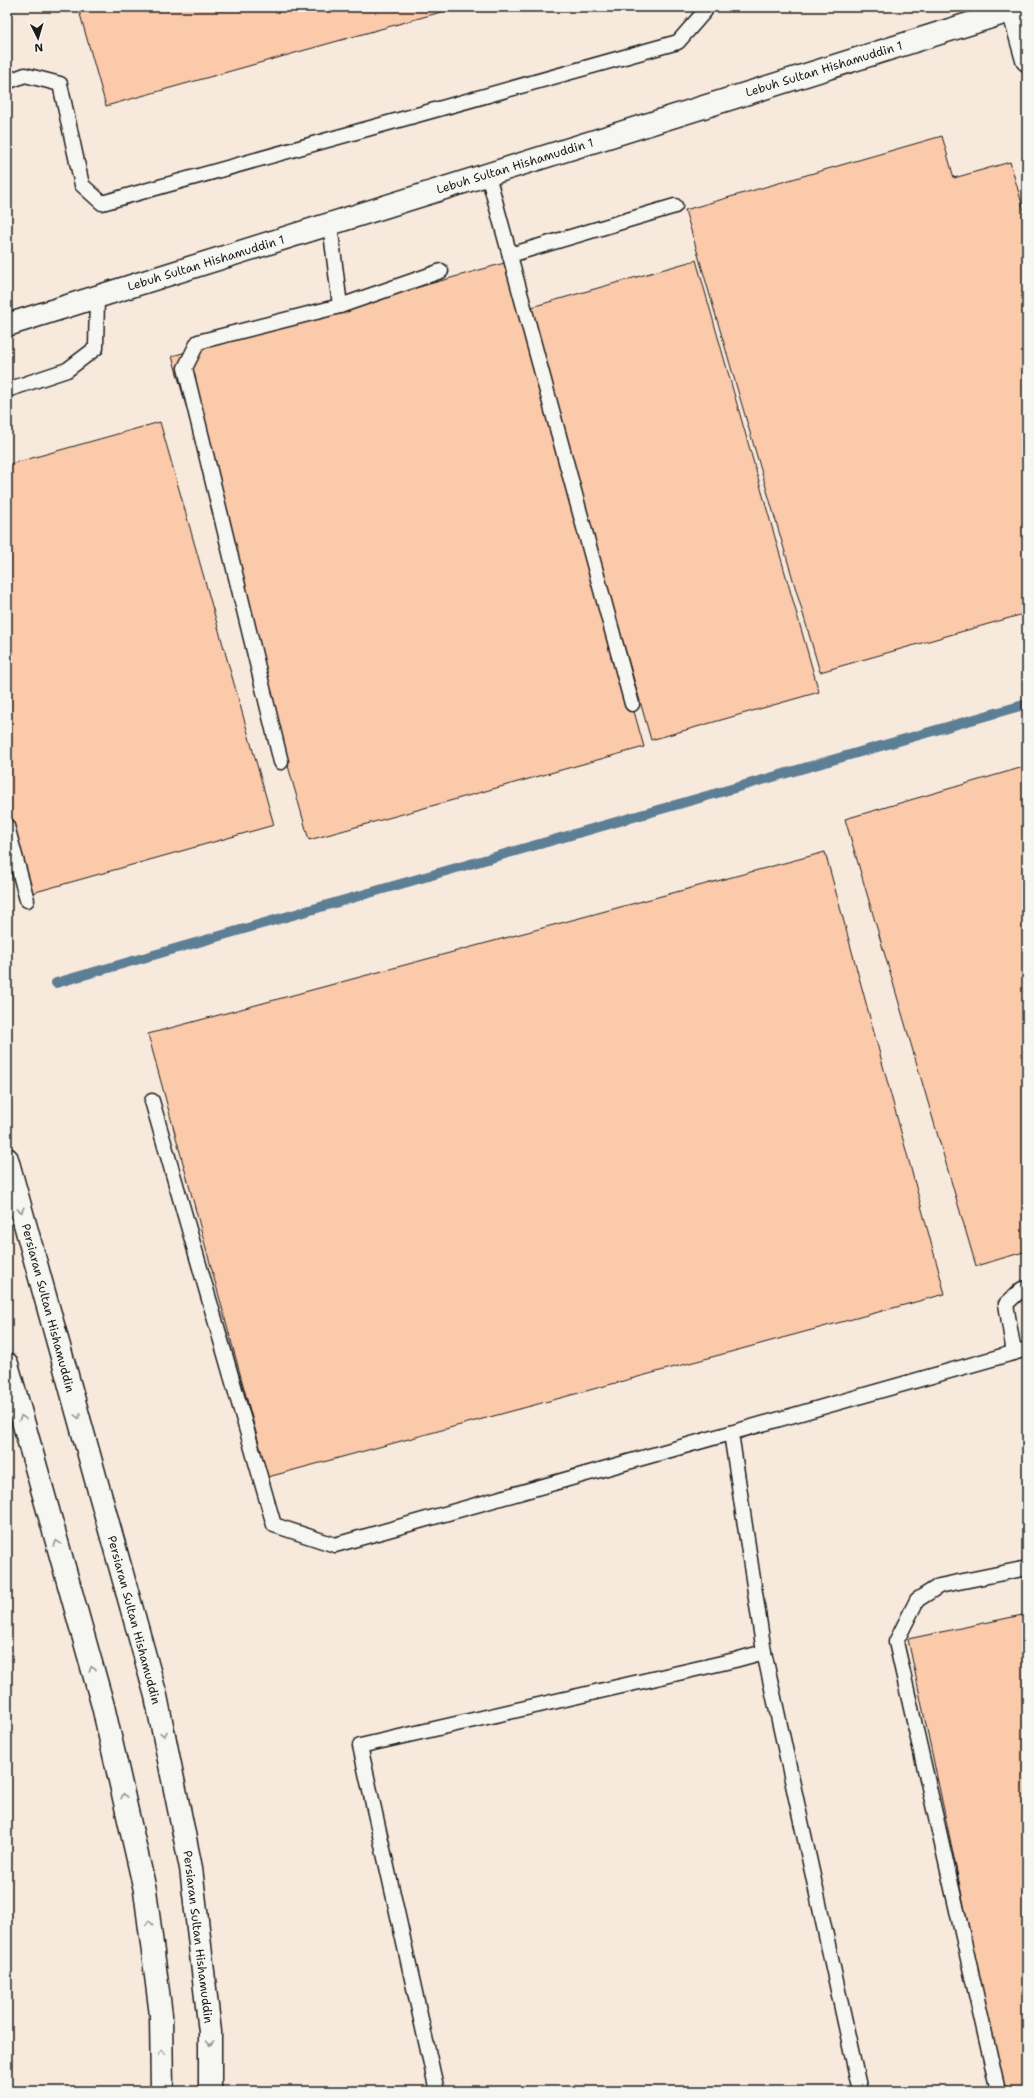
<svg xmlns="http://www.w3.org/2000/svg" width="1034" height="2098" viewBox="0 0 1034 2098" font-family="'Shantell Sans',sans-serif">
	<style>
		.built { fill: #f8e9dd }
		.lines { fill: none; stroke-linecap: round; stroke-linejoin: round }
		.stream { stroke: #5d7f96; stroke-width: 10 }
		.building { fill: #fbcaab; stroke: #1c1c1c }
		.service-casing { stroke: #1c1c1c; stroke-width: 17 }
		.minor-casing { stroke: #1c1c1c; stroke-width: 25 }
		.tertiary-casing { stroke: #1c1c1c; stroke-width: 25 }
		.service { stroke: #f6f6f2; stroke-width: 14 }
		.minor { stroke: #f6f6f2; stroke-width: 22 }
		.tertiary { stroke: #f6f6f2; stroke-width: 22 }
		.oneway { stroke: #949492 }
		.labels { text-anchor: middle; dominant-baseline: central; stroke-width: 3; stroke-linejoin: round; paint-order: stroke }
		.street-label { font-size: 12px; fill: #1c1c1c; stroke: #f6f6f2 }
	</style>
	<rect width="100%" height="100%" fill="#f6f6f2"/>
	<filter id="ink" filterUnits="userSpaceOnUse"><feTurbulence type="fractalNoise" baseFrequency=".025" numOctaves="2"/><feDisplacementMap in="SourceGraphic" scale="8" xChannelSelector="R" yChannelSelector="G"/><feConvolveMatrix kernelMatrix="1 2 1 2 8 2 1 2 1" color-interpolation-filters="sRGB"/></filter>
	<g filter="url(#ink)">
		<rect class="built" x="7" y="7" width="1020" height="2084"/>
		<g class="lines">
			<polyline class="stream" points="56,983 1027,704"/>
		</g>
		<g class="building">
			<polygon points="78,7 459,7 106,106"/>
			<polygon points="942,136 954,178 1010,162 1027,221 1027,613 820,672 685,210"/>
			<polygon points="696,260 819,692 651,740 528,308"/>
			<polygon points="508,262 644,747 309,840 172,356"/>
			<polygon points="160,422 274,825 25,895 7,833 7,465"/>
			<polygon points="1027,766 1027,1251 976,1266 845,819"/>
			<polygon points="825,852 945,1294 268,1477 148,1034"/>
			<polygon points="1027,1614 1027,2091 1003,2091 908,1639"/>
		</g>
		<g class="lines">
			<defs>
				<g id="service">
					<polyline points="7,82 25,75 60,84 82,185 102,203 678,42 705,11 705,7"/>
					<polyline points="488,175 632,704"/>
					<polyline points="510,255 675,206"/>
					<polyline points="340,306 441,271"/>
					<polyline points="7,390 67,370 96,348 97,297"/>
					<polyline points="281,762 185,368 198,342 340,306 330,224"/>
					<polyline points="7,826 27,900"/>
					<polyline points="152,1101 274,1525 335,1545 1027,1349"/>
					<polyline points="1014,1353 1006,1304 1022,1289 1027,1288"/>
					<polyline points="764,1652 860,2091"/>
					<polyline points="437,2091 360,1746 735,1660 764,1652 731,1433"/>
					<polyline points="998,2091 896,1642 917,1600 939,1586 1027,1568"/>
				</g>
				<polyline id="minor" points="1013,10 1027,60"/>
				<g id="tertiary">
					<polyline points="7,325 1023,7"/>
					<polyline points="7,1159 156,1696 191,1868 210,2032 210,2091"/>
					<polyline points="7,1364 103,1706 145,1890 161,2015 162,2091"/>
				</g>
			</defs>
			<use href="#service" class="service-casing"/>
			<use href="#minor" class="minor-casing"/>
			<use href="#tertiary" class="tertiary-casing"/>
			<use href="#service" class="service"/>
			<use href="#minor" class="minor"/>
			<use href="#tertiary" class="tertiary"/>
		</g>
		<defs><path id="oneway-chevron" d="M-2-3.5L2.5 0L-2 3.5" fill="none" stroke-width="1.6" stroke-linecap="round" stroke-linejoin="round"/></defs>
		<g class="oneway">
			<use href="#oneway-chevron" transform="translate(21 1210) rotate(75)"/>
			<use href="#oneway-chevron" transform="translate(78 1416) rotate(75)"/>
			<use href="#oneway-chevron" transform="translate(22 1418) rotate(-106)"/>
			<use href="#oneway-chevron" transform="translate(57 1543) rotate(-106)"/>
			<use href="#oneway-chevron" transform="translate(92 1669) rotate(-106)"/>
			<use href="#oneway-chevron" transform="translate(164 1734) rotate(79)"/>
			<use href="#oneway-chevron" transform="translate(124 1796) rotate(-103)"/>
			<use href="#oneway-chevron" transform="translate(149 1923) rotate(-97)"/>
			<use href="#oneway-chevron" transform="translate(210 2043) rotate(89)"/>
			<use href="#oneway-chevron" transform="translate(162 2052) rotate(-91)"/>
		</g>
	</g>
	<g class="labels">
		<g class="street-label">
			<text transform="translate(824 69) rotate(-17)">Lebuh Sultan Hishamuddin 1</text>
			<text transform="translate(515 166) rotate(-17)">Lebuh Sultan Hishamuddin 1</text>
			<text transform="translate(206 263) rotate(-17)">Lebuh Sultan Hishamuddin 1</text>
			<text transform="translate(48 1308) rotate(75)">Persiaran Sultan Hishamuddin</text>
			<text transform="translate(134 1620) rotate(75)">Persiaran Sultan Hishamuddin</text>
			<text transform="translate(198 1937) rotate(83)">Persiaran Sultan Hishamuddin</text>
		</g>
	</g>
	<rect width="1034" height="2098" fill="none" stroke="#f6f6f2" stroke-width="24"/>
	<rect x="12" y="12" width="1010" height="2074" fill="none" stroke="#1c1c1c" stroke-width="1.5" filter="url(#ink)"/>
	<g transform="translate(38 38) rotate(175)" stroke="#f6f6f2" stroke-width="3" paint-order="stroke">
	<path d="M0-3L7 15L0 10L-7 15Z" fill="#1c1c1c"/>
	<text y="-6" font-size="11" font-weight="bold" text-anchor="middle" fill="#1c1c1c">N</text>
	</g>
</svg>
